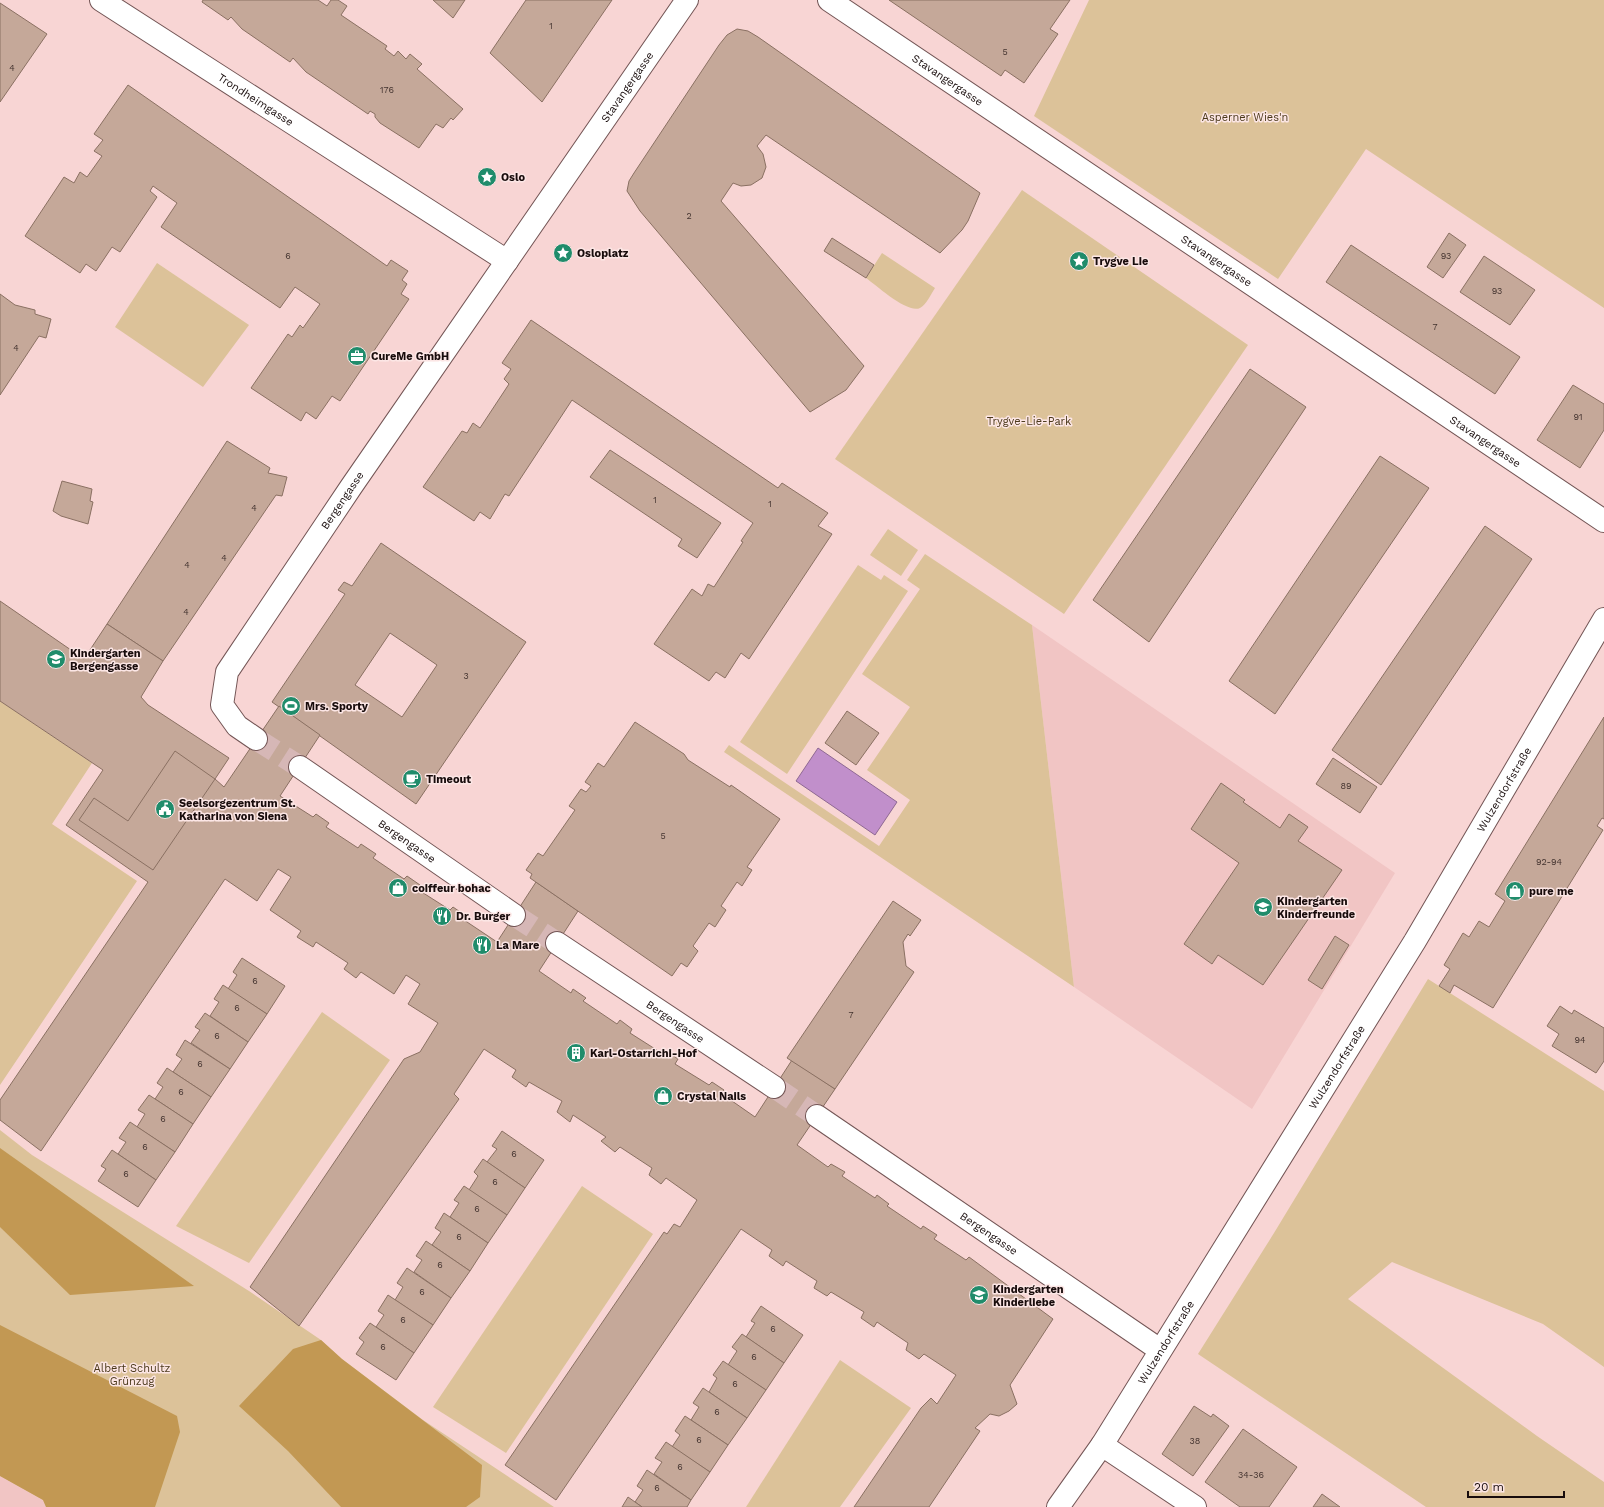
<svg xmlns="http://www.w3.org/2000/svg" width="1604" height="1507" viewBox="0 0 1604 1507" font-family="'Work Sans',sans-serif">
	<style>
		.built { fill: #f1c5c4 }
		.green { fill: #dcc299 }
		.forest { fill: #c29853 }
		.water { fill: #c18fcb; stroke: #8e6892 }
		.building { fill: #c5a899; stroke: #8a7062; fill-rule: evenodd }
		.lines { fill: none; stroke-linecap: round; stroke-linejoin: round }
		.minor-tunnel { stroke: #d6b7b6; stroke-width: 22; stroke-dasharray: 22 11; stroke-linecap: butt }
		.minor-casing { stroke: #735555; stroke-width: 24 }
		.minor { stroke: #fff; stroke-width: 22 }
		.labels { text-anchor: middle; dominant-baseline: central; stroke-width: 3; stroke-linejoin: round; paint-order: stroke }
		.number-label { font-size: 9px; fill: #43332f }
		.street-label { font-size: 11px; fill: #180c0c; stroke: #fce6e5 }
		.park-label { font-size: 11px; fill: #4a381a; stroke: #fce6e5 }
		.poi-label { font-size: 11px; font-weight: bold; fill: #180c0c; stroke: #fce6e5; text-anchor: start }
	</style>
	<rect width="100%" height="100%" fill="#f8d5d4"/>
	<g class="built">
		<polygon points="1032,625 1395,873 1252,1109 1074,987"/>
		<polygon points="0,1476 43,1500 46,1507 0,1507"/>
	</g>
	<g class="green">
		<polygon points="1089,0 1604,0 1604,308 1366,149 1278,279 1034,116"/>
		<polygon points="1022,190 1248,345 1064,614 835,459"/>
		<path d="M882 253 935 288C931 294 926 305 920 308 908 314 877 286 866 278Z"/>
		<polygon points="157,263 249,325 203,387 115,327"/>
		<polygon points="888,529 918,550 901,576 870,555"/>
		<polygon points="925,554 1032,625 1074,987 724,752 729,745 879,846 910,800 867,770 910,707 862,674 920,589 907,580"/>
		<polygon points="858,565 881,580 884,575 908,591 787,774 740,742"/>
		<polygon points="0,701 92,763 52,824 137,881 0,1085"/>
		<polygon points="1428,979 1604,1091 1604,1367 1543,1324 1392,1262 1348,1299 1537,1436 1604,1482 1604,1507 1426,1507 1198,1354 1274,1233"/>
		<polygon points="322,1012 390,1060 249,1263 176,1226"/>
		<polygon points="0,1130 32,1155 249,1291 321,1340 342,1359 423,1420 554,1507 46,1507 43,1500 2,1477 0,1476"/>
		<polygon points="582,1186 653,1234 506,1453 433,1407"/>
		<polygon points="840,1360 911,1408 840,1507 746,1507"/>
	</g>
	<g class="forest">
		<polygon points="0,1148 194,1286 70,1295 0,1227"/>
		<polygon points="0,1325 177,1416 180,1432 155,1507 46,1507 43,1500 0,1476"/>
		<polygon points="321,1340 342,1359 482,1465 480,1497 466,1507 341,1507 288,1451 239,1406 293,1349"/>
	</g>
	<polygon class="water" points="818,748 897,802 875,835 796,781"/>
	<g class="building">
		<polygon points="203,0 318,0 327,6 331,0 338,0 347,6 341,15 387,46 385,49 394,56 398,51 406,59 410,54 422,64 417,69 463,109 453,120 451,118 443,128 436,124 419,148 380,123 375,117 375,114 370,111 368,114 306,72 293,58 290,62 242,29 231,17 228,20 202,2"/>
		<polygon points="433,0 465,0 453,18"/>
		<polygon points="526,0 612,0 542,102 490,53"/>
		<polygon points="889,0 1070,0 1050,29 1058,34 1024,83 1005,70 1001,76"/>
		<polygon points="0,3 47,34 0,102"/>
		<polygon points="737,29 748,31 758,37 980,193 968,221 962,230 940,253 766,135 757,146 763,154 766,167 762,178 751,185 741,186 733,183 721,201 864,366 846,390 810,412 640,211 627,191 629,181 634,173 719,45 727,35"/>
		<polygon points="128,85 387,266 391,260 408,271 402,280 407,284 401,294 409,299 340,401 332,396 316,419 306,412 301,421 251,388 288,334 292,337 300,325 303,328 320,304 295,287 280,308 161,227 177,203 153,186 150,191 157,197 120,252 112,247 96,271 86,264 80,273 25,236 64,177 74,183 80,172 87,177 102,156 94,151 103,140 94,134"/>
		<polygon points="1449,233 1466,245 1443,278 1427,267"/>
		<polygon points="832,238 874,265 866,278 824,251"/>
		<polygon points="1351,245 1520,357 1495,394 1326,282"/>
		<polygon points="1484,256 1535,290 1510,325 1460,292"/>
		<polygon points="0,294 15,305 35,310 35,314 51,319 46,338 39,336 0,395"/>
		<polygon points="531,320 778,488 782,483 828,513 818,526 832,534 749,659 741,653 725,678 716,672 709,681 654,644 692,589 702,596 708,584 714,587 743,542 741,541 753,523 572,400 509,496 505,494 490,519 480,512 474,521 423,487 462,431 467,433 473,423 480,428 509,384 504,379 511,369 502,363"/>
		<polygon points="1250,369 1306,407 1149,642 1093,600"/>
		<polygon points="1573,385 1604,404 1604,430 1580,468 1537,440"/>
		<polygon points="227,441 270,468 268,473 287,477 282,496 276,495 163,661 107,624"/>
		<polygon points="610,450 721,523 697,558 678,546 682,539 590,477"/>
		<polygon points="1380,456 1429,488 1275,714 1229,681"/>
		<polygon points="62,481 92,489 90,501 93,502 88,524 61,516 53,511"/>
		<polygon points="1485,526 1532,559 1381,785 1332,750"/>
		<path d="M381 543 526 642 416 804 272 702 345 594 338 590 344 582 352 586ZM390 633 437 665 402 717 355 685Z"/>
		<polygon points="0,601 84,659 107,624 163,661 141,697 148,705 229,758 215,779 224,787 279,706 320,735 280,796 313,817 316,814 329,823 326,827 358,848 361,844 376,854 373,858 404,879 407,876 420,885 417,889 450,910 453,907 466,916 464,920 497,942 536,882 578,911 539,971 571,993 573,989 586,998 583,1001 617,1024 620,1020 632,1029 630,1033 663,1054 666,1051 678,1059 675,1064 709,1085 712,1082 724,1090 722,1094 755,1117 792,1060 835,1089 797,1145 828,1167 831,1164 845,1172 842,1176 875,1198 877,1195 889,1204 887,1206 921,1229 923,1226 937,1235 934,1239 966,1260 969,1257 1053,1319 1010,1385 1017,1404 1009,1411 999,1416 990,1414 975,1428 980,1431 929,1507 854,1507 921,1408 931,1398 937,1404 956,1375 924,1354 919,1359 906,1350 908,1343 877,1322 874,1327 861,1318 864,1312 831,1292 827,1296 814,1288 817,1281 786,1261 783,1266 769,1256 772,1250 741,1229 556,1500 505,1465 664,1232 667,1234 674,1224 680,1227 697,1200 666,1178 661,1184 649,1175 652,1168 620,1147 615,1152 601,1141 606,1137 573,1115 570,1122 557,1112 562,1101 529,1082 526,1087 512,1077 516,1070 484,1049 454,1094 459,1099 299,1326 250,1287 404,1059 420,1052 438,1023 408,1004 420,984 406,975 394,994 361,972 356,978 344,969 348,963 316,942 313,947 297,937 301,931 270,910 291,877 278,869 257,901 225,879 41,1151 0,1120 0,1100 148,882 66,825 103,770 0,701"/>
		<polygon points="847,711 879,733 856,765 825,743"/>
		<polygon points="1604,717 1604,819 1602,818 1597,826 1603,830 1493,1008 1454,985 1450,993 1439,986 1450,969 1444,965 1463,933 1469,937 1479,921 1489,927 1505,901 1495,894"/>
		<polygon points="635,722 684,754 688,760 730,787 731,785 780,819 747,867 752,870 742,886 737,882 721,906 726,910 715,927 709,923 693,946 698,951 687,967 681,963 672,976 530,878 532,874 526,870 538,853 543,856 575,810 569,806 581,789 586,792 591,786 585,782 598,763 604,767"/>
		<polygon points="175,751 215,779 153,870 79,820 94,798 128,821"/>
		<polygon points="1333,758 1377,787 1360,813 1316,784"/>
		<polygon points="1221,783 1245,800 1243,802 1280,828 1289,814 1308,827 1298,841 1342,870 1263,985 1218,955 1212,964 1184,944 1239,863 1191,829"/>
		<polygon points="893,901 921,920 910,936 908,934 903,942 906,966 914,972 835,1089 787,1058"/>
		<polygon points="1335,936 1349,945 1322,989 1308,980"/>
		<polygon points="242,958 285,986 267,1014 228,989 237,975 233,972"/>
		<polygon points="223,985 267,1014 248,1042 210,1016 219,1002 214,999"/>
		<polygon points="1560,1006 1572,1014 1574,1010 1604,1028 1604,1061 1596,1073 1552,1046 1559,1034 1547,1026"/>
		<polygon points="205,1013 248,1042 230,1069 191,1043 200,1030 195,1027"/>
		<polygon points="185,1040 230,1069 211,1097 173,1072 182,1059 176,1055"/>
		<polygon points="167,1068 211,1097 193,1124 155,1099 163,1087 157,1083"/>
		<polygon points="149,1095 193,1124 175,1152 137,1127 145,1114 138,1110"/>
		<polygon points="130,1122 175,1152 156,1180 118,1154 126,1142 119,1138"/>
		<polygon points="502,1131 544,1160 525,1188 487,1162 497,1149 492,1146"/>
		<polygon points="112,1150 156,1180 138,1207 98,1181 106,1169 101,1166"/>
		<polygon points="483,1159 525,1188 507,1215 469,1190 478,1176 474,1172"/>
		<polygon points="464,1186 507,1215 488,1243 450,1217 459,1203 454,1200"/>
		<polygon points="444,1213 488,1243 470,1271 432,1245 441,1232 435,1228"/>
		<polygon points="426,1241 470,1271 451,1298 414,1272 422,1260 416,1256"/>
		<polygon points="407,1268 451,1298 433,1325 395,1300 403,1287 397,1283"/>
		<polygon points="388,1295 433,1325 414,1353 376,1327 384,1315 378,1311"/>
		<polygon points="761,1306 803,1335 784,1363 746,1337 755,1323 751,1321"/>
		<polygon points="370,1323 414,1353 396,1380 356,1354 364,1342 359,1338"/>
		<polygon points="742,1334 784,1363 766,1390 728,1365 737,1351 732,1347"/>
		<polygon points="723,1361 766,1390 747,1418 709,1392 717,1378 713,1375"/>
		<polygon points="703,1388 747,1418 728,1445 691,1420 699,1407 693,1403"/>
		<polygon points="1194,1406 1211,1417 1213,1414 1229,1426 1193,1476 1162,1454"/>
		<polygon points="685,1416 728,1445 710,1472 672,1447 680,1435 675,1431"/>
		<polygon points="1243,1429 1297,1467 1269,1507 1240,1507 1205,1482"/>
		<polygon points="666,1442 710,1472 691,1500 654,1474 662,1462 655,1458"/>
		<polygon points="647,1470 691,1500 687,1507 642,1507 635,1502 643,1490 637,1486"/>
		<polygon points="1322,1494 1340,1507 1313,1507"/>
		<polygon points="628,1497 642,1507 622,1507"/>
	</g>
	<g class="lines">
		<g class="minor-tunnel">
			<polyline points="256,739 300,767"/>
			<polyline points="514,915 557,943"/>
			<polyline points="774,1087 817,1116"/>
		</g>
		<defs>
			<g id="minor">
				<path id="s1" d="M101 0 507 261"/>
				<path id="s2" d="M829 0 1604 521"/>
				<path id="s3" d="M256 739 237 726 222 705 227 672 351 487 687 0"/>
				<path id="s4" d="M300 767 514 915"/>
				<path id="s5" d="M557 943 774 1087"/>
				<path id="s6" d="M817 1116 1160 1350"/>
				<polyline points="1102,1445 1195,1507"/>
				<path id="s7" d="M1058 1507 1102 1445 1415 941 1604 619"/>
			</g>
		</defs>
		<use href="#minor" class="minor-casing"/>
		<use href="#minor" class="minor"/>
	</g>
	<defs>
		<symbol id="sight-disc" viewBox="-11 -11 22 22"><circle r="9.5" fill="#208c6b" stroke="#fce6e5"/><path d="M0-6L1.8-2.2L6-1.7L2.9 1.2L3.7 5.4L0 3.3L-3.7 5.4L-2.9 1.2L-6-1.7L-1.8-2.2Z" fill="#fff"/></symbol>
		<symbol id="office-disc" viewBox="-11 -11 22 22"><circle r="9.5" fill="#208c6b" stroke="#fce6e5"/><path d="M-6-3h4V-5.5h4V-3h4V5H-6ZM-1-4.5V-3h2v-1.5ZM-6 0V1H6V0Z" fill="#fff"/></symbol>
		<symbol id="school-disc" viewBox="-11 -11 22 22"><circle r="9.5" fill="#208c6b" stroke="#fce6e5"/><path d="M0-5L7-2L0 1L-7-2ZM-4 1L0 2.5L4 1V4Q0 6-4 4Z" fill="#fff"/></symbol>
		<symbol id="stadium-disc" viewBox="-11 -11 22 22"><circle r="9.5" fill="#208c6b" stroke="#fce6e5"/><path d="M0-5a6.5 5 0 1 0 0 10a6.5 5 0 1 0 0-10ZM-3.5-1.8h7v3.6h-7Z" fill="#fff"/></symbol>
		<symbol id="cafe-disc" viewBox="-11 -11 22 22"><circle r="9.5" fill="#208c6b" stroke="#fce6e5"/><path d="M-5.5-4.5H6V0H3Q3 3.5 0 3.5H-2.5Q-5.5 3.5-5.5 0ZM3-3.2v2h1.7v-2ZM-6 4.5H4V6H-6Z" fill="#fff"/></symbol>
		<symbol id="civic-disc" viewBox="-11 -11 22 22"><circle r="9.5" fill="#208c6b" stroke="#fce6e5"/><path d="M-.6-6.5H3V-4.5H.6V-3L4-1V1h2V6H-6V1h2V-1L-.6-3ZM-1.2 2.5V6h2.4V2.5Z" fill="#fff"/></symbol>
		<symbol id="shop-disc" viewBox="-11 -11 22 22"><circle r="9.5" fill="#208c6b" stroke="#fce6e5"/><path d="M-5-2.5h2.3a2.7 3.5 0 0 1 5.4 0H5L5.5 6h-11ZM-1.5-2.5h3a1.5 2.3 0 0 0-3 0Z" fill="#fff"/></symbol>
		<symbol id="restaurant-disc" viewBox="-11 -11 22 22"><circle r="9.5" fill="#208c6b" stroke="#fce6e5"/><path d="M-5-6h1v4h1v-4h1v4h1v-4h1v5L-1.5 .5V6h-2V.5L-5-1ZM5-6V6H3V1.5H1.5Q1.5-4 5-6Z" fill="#fff"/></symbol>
		<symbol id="building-disc" viewBox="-11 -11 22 22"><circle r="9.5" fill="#208c6b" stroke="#fce6e5"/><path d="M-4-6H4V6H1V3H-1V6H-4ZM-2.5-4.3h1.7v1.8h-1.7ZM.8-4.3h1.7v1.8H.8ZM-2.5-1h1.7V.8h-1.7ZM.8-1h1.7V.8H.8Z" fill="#fff"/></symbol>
	</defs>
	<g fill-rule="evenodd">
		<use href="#sight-disc" x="476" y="166" width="22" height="22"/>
		<use href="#sight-disc" x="552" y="242" width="22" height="22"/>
		<use href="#sight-disc" x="1068" y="250" width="22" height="22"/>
		<use href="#office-disc" x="346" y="345" width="22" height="22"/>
		<use href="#school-disc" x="45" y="648" width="22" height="22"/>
		<use href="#stadium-disc" x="280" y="695" width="22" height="22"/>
		<use href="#cafe-disc" x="401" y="768" width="22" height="22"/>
		<use href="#civic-disc" x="154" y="798" width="22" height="22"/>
		<use href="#shop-disc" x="387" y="877" width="22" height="22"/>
		<use href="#shop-disc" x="1504" y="880" width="22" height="22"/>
		<use href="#school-disc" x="1252" y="896" width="22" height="22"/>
		<use href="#restaurant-disc" x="431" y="905" width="22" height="22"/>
		<use href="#restaurant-disc" x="471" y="934" width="22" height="22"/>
		<use href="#building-disc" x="565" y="1042" width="22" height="22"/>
		<use href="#shop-disc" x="652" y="1085" width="22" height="22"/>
		<use href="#school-disc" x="968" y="1284" width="22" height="22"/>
	</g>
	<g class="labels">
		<g class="number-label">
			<text x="551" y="26">1</text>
			<text x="1005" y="52">5</text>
			<text x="12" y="68">4</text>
			<text x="387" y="90">176</text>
			<text x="689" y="216">2</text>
			<text x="288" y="256">6</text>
			<text x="1446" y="256">93</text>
			<text x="1497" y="291">93</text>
			<text x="1435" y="327">7</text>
			<text x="16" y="348">4</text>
			<text x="1578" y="417">91</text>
			<text x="655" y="500">1</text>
			<text x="770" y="504">1</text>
			<text x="254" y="508">4</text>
			<text x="224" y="558">4</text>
			<text x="187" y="565">4</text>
			<text x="186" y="612">4</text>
			<text x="466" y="676">3</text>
			<text x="1346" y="786">89</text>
			<text x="663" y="836">5</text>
			<text x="1549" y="862">92-94</text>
			<text x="255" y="981">6</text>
			<text x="237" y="1008">6</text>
			<text x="851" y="1015">7</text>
			<text x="217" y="1036">6</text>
			<text x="1580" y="1040">94</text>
			<text x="200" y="1064">6</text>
			<text x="181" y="1092">6</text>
			<text x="163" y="1119">6</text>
			<text x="145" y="1147">6</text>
			<text x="514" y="1154">6</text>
			<text x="126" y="1174">6</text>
			<text x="495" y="1182">6</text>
			<text x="477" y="1209">6</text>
			<text x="459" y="1237">6</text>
			<text x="440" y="1265">6</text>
			<text x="422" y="1292">6</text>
			<text x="403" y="1320">6</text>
			<text x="773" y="1329">6</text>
			<text x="383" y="1347">6</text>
			<text x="754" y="1357">6</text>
			<text x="735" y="1384">6</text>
			<text x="717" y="1412">6</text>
			<text x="699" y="1440">6</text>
			<text x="1195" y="1441">38</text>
			<text x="680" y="1467">6</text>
			<text x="1251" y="1475">34-36</text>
			<text x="657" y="1488">6</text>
		</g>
		<g class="street-label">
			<text stroke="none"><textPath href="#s2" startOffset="143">Stavangergasse</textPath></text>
			<text stroke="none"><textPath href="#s3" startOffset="791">Stavangergasse</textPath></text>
			<text stroke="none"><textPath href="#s1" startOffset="184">Trondheimgasse</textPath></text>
			<text stroke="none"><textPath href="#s2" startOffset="467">Stavangergasse</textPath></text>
			<text stroke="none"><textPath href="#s2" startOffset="791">Stavangergasse</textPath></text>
			<text stroke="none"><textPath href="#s3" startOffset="289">Bergengasse</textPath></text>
			<text stroke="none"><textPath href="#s7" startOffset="845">Wulzendorfstraße</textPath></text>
			<text stroke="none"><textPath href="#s4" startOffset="130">Bergengasse</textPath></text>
			<text stroke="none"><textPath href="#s5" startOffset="142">Bergengasse</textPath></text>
			<text stroke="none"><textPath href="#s7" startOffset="521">Wulzendorfstraße</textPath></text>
			<text stroke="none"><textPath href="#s6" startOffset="208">Bergengasse</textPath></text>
			<text stroke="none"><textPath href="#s7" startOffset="197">Wulzendorfstraße</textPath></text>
		</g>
		<g class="park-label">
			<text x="1245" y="117">Asperner Wies'n</text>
			<text x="1029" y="421">Trygve-Lie-Park</text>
			<text x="132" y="1368">Albert Schultz<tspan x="132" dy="13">Grünzug</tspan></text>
		</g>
		<g class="poi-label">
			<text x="501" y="177">Oslo</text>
			<text x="577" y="253">Osloplatz</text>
			<text x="1093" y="261">Trygve Lie</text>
			<text x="371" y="356">CureMe GmbH</text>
			<text x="70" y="653">Kindergarten<tspan x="70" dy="13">Bergengasse</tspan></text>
			<text x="305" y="706">Mrs. Sporty</text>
			<text x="426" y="779">Timeout</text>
			<text x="179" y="803">Seelsorgezentrum St.<tspan x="179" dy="13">Katharina von Siena</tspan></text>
			<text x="412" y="888">coiffeur bohac</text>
			<text x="1529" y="891">pure me</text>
			<text x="1277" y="901">Kindergarten<tspan x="1277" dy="13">Kinderfreunde</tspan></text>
			<text x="456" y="916">Dr. Burger</text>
			<text x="496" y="945">La Mare</text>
			<text x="590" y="1053">Karl-Ostarrichi-Hof</text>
			<text x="677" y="1096">Crystal Nails</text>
			<text x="993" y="1289">Kindergarten<tspan x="993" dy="13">Kinderliebe</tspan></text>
		</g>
	</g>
	<path d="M1468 1491v6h96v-6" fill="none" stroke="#180c0c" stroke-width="2"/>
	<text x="1474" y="1491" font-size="12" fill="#180c0c" stroke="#fce6e5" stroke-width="3" paint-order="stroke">20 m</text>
</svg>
